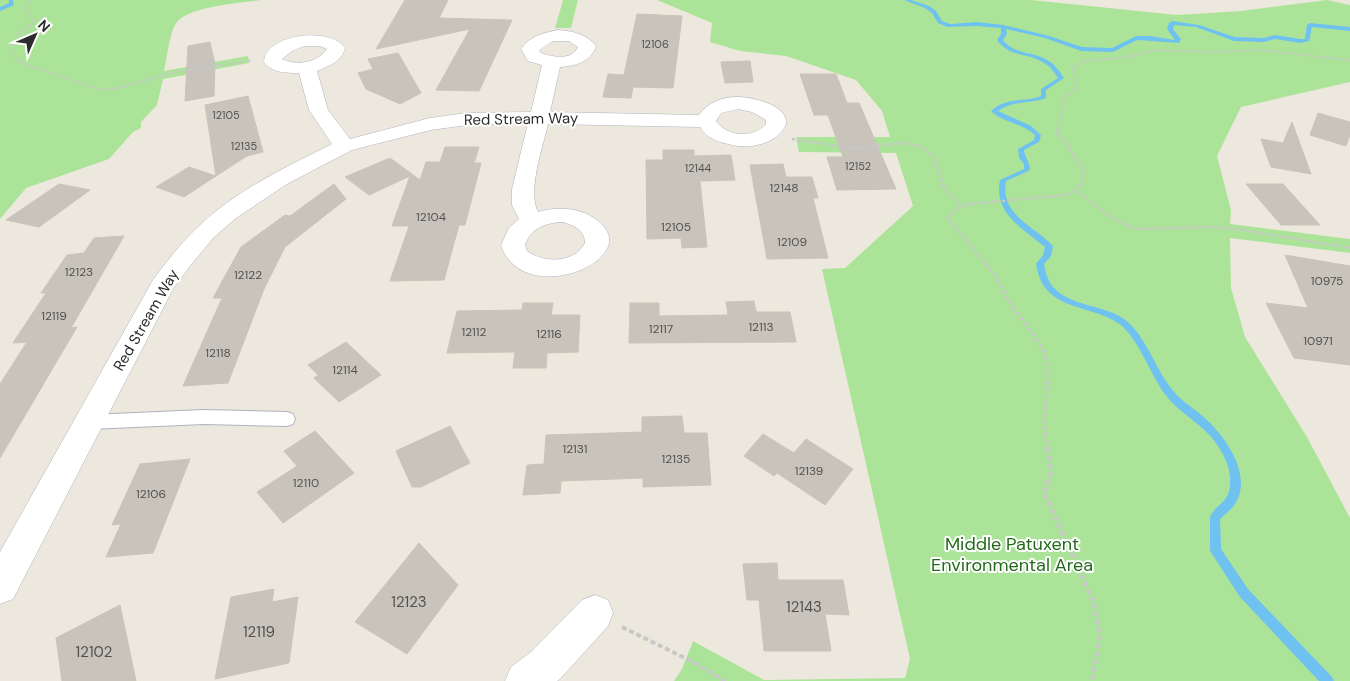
<svg xmlns="http://www.w3.org/2000/svg" width="1350" height="681" viewBox="0 0 1350 681" font-family="'DM Sans',sans-serif">
	<style>
		.green { fill: #abe499 }
		.lines { fill: none; stroke-linecap: round; stroke-linejoin: round }
		.stream { fill: #6fc1f0; fill-rule: evenodd }
		.building { fill: #c8c4bc; stroke: #c8c4b7 }
		.lane-casing { stroke: #b1b2bf; stroke-width: 2 }
		.street-casing { stroke: #b1b2bf; stroke-width: 1 }
		.path-far3 { stroke: #c8c8c8; stroke-width: 2; stroke-dasharray: 2.5 2; stroke-linecap: butt }
		.path-far2 { stroke: #c8c8c8; stroke-width: 2.5; stroke-dasharray: 3 2; stroke-linecap: butt }
		.path-far1 { stroke: #c8c8c8; stroke-width: 3; stroke-dasharray: 4 2.5; stroke-linecap: butt }
		.path { stroke: #c8c8c8; stroke-width: 4; stroke-dasharray: 5 3; stroke-linecap: butt }
		.lane { fill: #fff; fill-rule: evenodd }
		.street { fill: #fff; fill-rule: evenodd }
		.labels { text-anchor: middle; dominant-baseline: central; stroke-width: 4; stroke-linejoin: round; paint-order: stroke }
		.far-number-label { font-size: 11px; fill: #52514f }
		.number-label { font-size: 12px; fill: #52514f }
		.street-label { font-size: 15px; fill: #2b2b2b; stroke: #fff }
		.near-number-label { font-size: 15px; fill: #52514f }
		.near-park-label { font-size: 18px; fill: #22691a; stroke: #fff }
	</style>
	<rect width="100%" height="100%" fill="#ede8dd"/>
	<g class="green">
		<path d="M0 0H261C242 3 184 6 175 25 169 36 167 58 164 71L248 56 249 63 163 79 157 105 141 122V128L133 132 109 159 26 188 0 219Z"/>
		<polygon points="563,0 578,0 571,28 555,28"/>
		<polygon points="657,0 1031,0 1177,15 1241,11 1327,0 1350,5 1350,82 1241,107 1217,156 1231,210 1230,224 1350,239 1350,253 1230,238 1231,288 1245,337 1307,437 1350,518 1350,681 674,681 682,669 693,641 764,680 905,678 910,659 822,269 845,268 913,206 896,153 799,152 796,137 890,137 882,111 856,80 786,56 740,51 710,42 712,23"/>
	</g>
	<g class="lines">
		<g class="stream">
			<polygon points="9,0 13,0 14,5 0,11 0,7 9,3"/>
			<path d="M904 0H911L929 6 936 11 942 21 950 24 977 22 1003 25 1049 36 1082 47 1112 48 1136 36H1150L1175 40 1167 29 1169 23 1172 21 1199 25 1235 37 1264 38 1275 35 1300 39H1305L1307 25 1310 23 1350 27V31L1312 27 1309 41 1300 43 1275 39 1264 42 1234 41 1196 27 1174 25 1173 29 1181 39 1179 43 1137 40 1113 52 1081 51 1045 38 1006 29 1007 34 1003 40C1014 55 1033 51 1047 60 1055 64 1059 71 1064 78L1046 90V98C1030 104 1013 100 998 111L1031 126 1041 135 1039 142 1024 150C1025 158 1030 162 1030 170L1006 181C1000 216 1034 225 1053 246L1051 256 1044 264C1045 269 1046 275 1048 279 1061 307 1102 303 1124 319 1145 334 1155 368 1171 388 1181 402 1196 409 1208 421 1229 441 1255 481 1232 508 1228 512 1224 515 1220 519L1221 549 1248 589 1332 677 1334 681H1319L1240 597 1212 554 1210 550V517C1217 502 1230 504 1230 482 1231 468 1224 455 1216 443 1202 423 1178 413 1164 393 1149 372 1138 337 1118 323 1093 306 1053 310 1040 279 1038 274 1037 269 1036 264L1043 255 1045 247C1023 229 993 213 1000 180L1024 169V164L1019 158 1018 149 1034 140 1035 135C1023 123 1003 123 991 111 1007 96 1023 103 1041 96V89L1058 78C1054 72 1050 66 1044 63 1028 52 1010 58 997 40L1001 34V28L977 26 947 27 938 23 932 13 925 8Z"/>
		</g>
	</g>
	<g class="building">
		<polygon points="405,0 448,0 439,18 512,20 479,91 436,90 470,29 376,49"/>
		<polygon points="637,14 682,16 673,88 633,87 631,98 603,97 608,74 624,75"/>
		<polygon points="210,42 215,64 214,96 185,101 188,46"/>
		<polygon points="398,53 421,93 400,104 366,89 358,73 373,69 368,59"/>
		<polygon points="750,61 753,82 725,83 721,62"/>
		<polygon points="800,74 836,74 847,103 859,103 896,189 837,190 827,157 843,157 828,115 814,115"/>
		<polygon points="248,96 263,152 247,156 216,176 205,105"/>
		<polygon points="1318,113 1350,122 1350,135 1346,146 1310,135"/>
		<polygon points="1292,122 1311,174 1271,167 1261,139 1283,143"/>
		<polygon points="445,147 479,147 474,163 481,163 465,225 459,225 444,280 390,281 409,226 392,226 410,176 369,195 345,177 390,158 420,180 426,162 440,162"/>
		<polygon points="663,150 694,150 694,156 731,155 735,180 700,181 707,247 682,248 681,238 647,239 646,160 663,160"/>
		<polygon points="783,164 786,177 812,177 818,198 813,198 828,258 767,259 750,165"/>
		<polygon points="189,167 216,176 184,197 156,187"/>
		<polygon points="59,184 90,190 39,227 6,220"/>
		<polygon points="334,184 346,199 285,247 264,289 228,383 183,386 222,298 213,298 241,247 285,215 290,216"/>
		<polygon points="1246,184 1283,184 1320,225 1281,225"/>
		<polygon points="124,236 71,328 77,327 0,458 0,384 27,342 13,343 46,293 41,293 67,255 84,253 94,238"/>
		<polygon points="1285,255 1350,266 1350,365 1294,358 1266,303 1308,308"/>
		<polygon points="754,301 756,312 790,312 796,342 629,343 630,303 659,303 659,316 728,315 726,302"/>
		<polygon points="523,303 553,303 551,315 580,315 578,352 547,353 546,368 513,368 515,352 447,353 457,311 522,310"/>
		<polygon points="346,342 381,375 339,402 314,378 318,375 308,365"/>
		<polygon points="682,416 684,433 707,433 711,485 643,487 643,478 561,481 560,493 523,495 527,465 544,464 546,435 642,432 642,417"/>
		<polygon points="450,426 470,463 421,487 412,487 396,451"/>
		<polygon points="315,431 354,473 283,523 257,492 297,466 284,451"/>
		<polygon points="763,434 794,453 806,439 853,469 825,505 777,473 774,476 744,456"/>
		<polygon points="190,459 153,553 106,557 121,524 112,525 140,464"/>
		<polygon points="419,543 458,585 407,654 355,622"/>
		<polygon points="777,563 778,580 843,580 849,615 825,614 831,651 764,651 759,600 747,600 743,564"/>
		<polygon points="274,589 272,602 298,597 289,663 215,679 231,597"/>
		<polygon points="120,605 136,681 62,681 56,638"/>
	</g>
	<g class="lines">
		<defs>
			<polygon id="lane" points="204,410 287,412 293,414 295,419 293,424 287,426 204,424 89,429 83,427 81,422 83,417 89,415"/>
			<g id="street">
				<path d="M558 30C572 31 587 34 596 46 591 62 575 66 560 67L550 112 699 115C708 102 724 96 740 97 753 98 783 104 786 120 787 124 784 128 782 131 770 146 746 149 728 144 716 141 707 138 700 127L548 124C543 146 527 192 538 212 557 207 577 207 594 218 653 257 522 312 501 245L509 228 519 219 512 205V189L528 123 467 125 431 130 352 150 287 184 236 218 214 237 190 266 173 289 13 599 0 604V552L153 280C167 261 181 243 198 227 236 190 286 167 332 144L309 110 299 73C287 73 272 73 264 62 265 34 330 26 345 48 342 62 328 66 317 71L328 110 350 139 430 118 467 113 531 112 542 65 528 61 521 49C530 36 543 33 558 30ZM553 41H569L578 47C572 61 552 57 541 53L539 50ZM304 46H320L327 49C318 63 296 66 282 59L292 51ZM738 109 752 112 766 120V124C753 139 727 137 716 121L721 113ZM562 222C574 225 585 230 585 243 574 264 543 263 527 251L525 245C531 228 545 223 562 222Z"/>
				<polygon points="595,595 608,600 613,613 608,626 560,679 557,681 505,681 511,667 532,651 582,600"/>
			</g>
		</defs>
		<use href="#lane" class="lane-casing"/>
		<use href="#street" class="street-casing"/>
		<g class="path-far3">
			<polyline points="30,0 26,6 27,13 35,20 15,38 12,46 13,55 19,62 99,89 119,88 175,72 252,60"/>
			<polyline points="1061,117 1063,98 1077,89 1077,80 1072,72 1075,66 1084,61 1128,57 1156,50 1210,52 1258,50 1350,60"/>
		</g>
		<g class="path-far2">
			<polyline points="792,139 850,148 904,143 922,147 933,155 944,187 962,207"/>
			<polyline points="1077,191 1116,220 1136,229 1212,227 1243,230 1350,248"/>
			<path d="M986 264 947 218 955 210 969 204 1066 195C1078 190 1082 185 1084 172L1065 141 1057 133 1061 116"/>
		</g>
		<polyline class="path-far1" points="985,263 994,273 1008,300 1043,349 1049,372 1044,421 1048,449"/>
		<g class="path">
			<polyline points="1048,448 1051,472 1044,492 1094,603 1100,637 1092,681"/>
			<polyline points="622,627 695,663 725,681"/>
		</g>
		<use href="#lane" class="lane"/>
		<use href="#street" class="street"/>
	</g>
	<g class="labels">
		<g class="far-number-label">
			<text x="655" y="44">12106</text>
			<text x="226" y="115">12105</text>
			<text x="244" y="146">12135</text>
			<text x="858" y="166">12152</text>
			<text x="698" y="168">12144</text>
		</g>
		<g class="number-label">
			<text x="784" y="188">12148</text>
			<text x="431" y="217">12104</text>
			<text x="676" y="227">12105</text>
			<text x="792" y="242">12109</text>
			<text x="79" y="272">12123</text>
			<text x="248" y="275">12122</text>
			<text x="1327" y="281">10975</text>
			<text x="54" y="316">12119</text>
			<text x="761" y="327">12113</text>
			<text x="661" y="329">12117</text>
			<text x="474" y="332">12112</text>
			<text x="549" y="334">12116</text>
			<text x="1318" y="341">10971</text>
			<text x="218" y="353">12118</text>
			<text x="345" y="370">12114</text>
			<text x="575" y="449">12131</text>
			<text x="676" y="459">12135</text>
			<text x="809" y="471">12139</text>
			<text x="306" y="483">12110</text>
			<text x="151" y="494">12106</text>
		</g>
		<g class="street-label">
			<text transform="translate(521 119) rotate(-1)">Red Stream Way</text>
			<text transform="translate(146 320) rotate(-60)">Red Stream Way</text>
		</g>
		<g class="near-number-label">
			<text x="409" y="602">12123</text>
			<text x="804" y="607">12143</text>
			<text x="259" y="632">12119</text>
			<text x="94" y="652">12102</text>
		</g>
		<g class="near-park-label">
			<text x="1012" y="544">Middle Patuxent<tspan x="1012" dy="21">Environmental Area</tspan></text>
		</g>
	</g>
	<g transform="translate(35 35) rotate(45)" stroke="#ffffff" stroke-width="4" paint-order="stroke">
	<path d="M0-4L9 19L0 12L-9 19Z" fill="#2b2b2b"/>
	<text y="-8" font-size="14" font-weight="bold" text-anchor="middle" fill="#2b2b2b">N</text>
	</g>
</svg>
